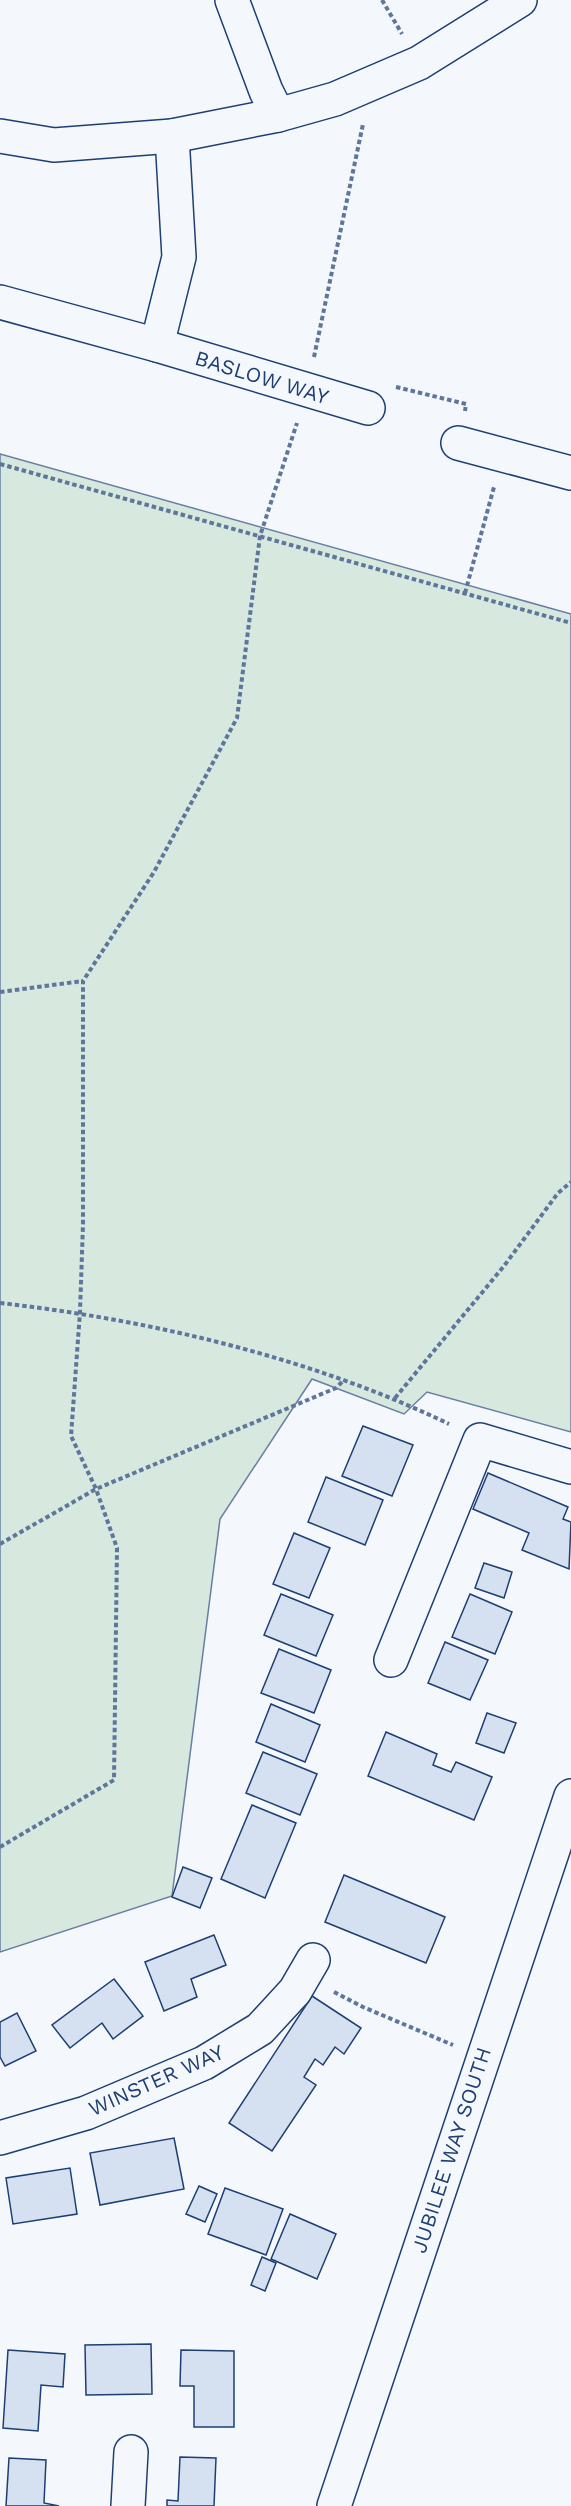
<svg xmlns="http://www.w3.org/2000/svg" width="571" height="2506" viewBox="0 0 571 2506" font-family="'Work Sans',sans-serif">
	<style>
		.green { fill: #d7e8df; stroke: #687fa3; stroke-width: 1.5 }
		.building { fill: #d5e0f0; stroke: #1d3f73; stroke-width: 1.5 }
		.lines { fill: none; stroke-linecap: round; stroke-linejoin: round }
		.minor-casing { stroke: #1d3f73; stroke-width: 36 }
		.path { stroke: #5e769c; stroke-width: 4; stroke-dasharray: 4.5 3; stroke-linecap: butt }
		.minor { stroke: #f4f7fb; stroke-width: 33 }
		.labels { text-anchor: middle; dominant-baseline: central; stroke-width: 4.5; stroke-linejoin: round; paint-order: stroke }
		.street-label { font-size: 21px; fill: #1d3f73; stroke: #f4f7fb }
	</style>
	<rect width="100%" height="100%" fill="#f4f7fb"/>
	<polygon class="green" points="0,454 571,614 571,1432 427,1392 404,1414 312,1379 220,1519 172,1896 0,1952"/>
	<g class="building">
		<polygon points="363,1426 413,1445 392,1496 342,1476"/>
		<polygon points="488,1473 568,1507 563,1519 571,1522 569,1569 522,1550 529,1533 473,1509"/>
		<polygon points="326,1477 383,1500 365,1545 308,1522"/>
		<polygon points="294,1533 330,1548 309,1598 273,1584"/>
		<polygon points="484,1563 512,1572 504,1598 475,1588"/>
		<polygon points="281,1594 333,1615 316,1656 264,1635"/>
		<polygon points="470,1594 512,1612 495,1654 452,1637"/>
		<polygon points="445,1642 488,1660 470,1700 428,1683"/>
		<polygon points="279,1649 331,1670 314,1713 261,1693"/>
		<polygon points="271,1704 320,1725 305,1762 256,1742"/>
		<polygon points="487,1713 516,1723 504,1753 476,1743"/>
		<polygon points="386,1732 437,1754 433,1765 451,1772 456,1762 492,1777 474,1820 368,1776"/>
		<polygon points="263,1752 317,1774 300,1815 246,1793"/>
		<polygon points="252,1805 296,1823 265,1898 221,1879"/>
		<polygon points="183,1867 212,1878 200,1908 172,1897"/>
		<polygon points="344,1875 445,1917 426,1963 325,1922"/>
		<polygon points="214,1935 226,1965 191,1979 197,1997 164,2011 145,1962"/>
		<polygon points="114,1979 143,2016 113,2039 102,2023 70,2048 52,2025"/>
		<polygon points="312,1996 361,2028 344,2054 335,2047 323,2065 315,2059 304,2077 316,2085 272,2151 229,2123"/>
		<polygon points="17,2013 36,2051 5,2066 0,2057 0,2022"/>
		<polygon points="174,2138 184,2189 100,2205 90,2153"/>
		<polygon points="70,2168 77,2214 13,2224 6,2178"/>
		<polygon points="199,2186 217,2194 205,2222 186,2214"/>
		<polygon points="225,2188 283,2209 266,2255 208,2234"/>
		<polygon points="290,2214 336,2234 317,2279 271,2259"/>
		<polygon points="262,2257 276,2263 265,2291 251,2285"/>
		<polygon points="151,2344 152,2394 86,2395 85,2345"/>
		<polygon points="8,2350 65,2354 63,2387 41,2385 38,2431 3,2428"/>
		<polygon points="181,2350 234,2351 234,2427 194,2427 194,2386 180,2386"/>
		<polygon points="180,2457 216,2458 214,2506 167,2506 167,2500 178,2501"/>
		<polygon points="9,2458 46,2460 44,2503 59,2506 6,2506"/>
	</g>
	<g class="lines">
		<defs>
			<g id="minor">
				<polyline points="232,0 266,91 278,115"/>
				<polyline points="0,136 54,145 172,136 278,115 335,99 419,63 520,0"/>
				<polyline points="0,302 157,345 179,257 172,136"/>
				<polyline points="157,345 368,408"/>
				<polyline points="458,443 571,473"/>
				<polyline points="391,1660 480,1440 571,1467"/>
				<polyline points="0,2138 86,2113 204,2063 260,2029 295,1991 313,1960"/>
				<polyline points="128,2506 131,2452"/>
				<polyline points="334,2506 571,1796"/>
			</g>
		</defs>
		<use href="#minor" class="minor-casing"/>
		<g class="path">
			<polyline points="382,0 402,34"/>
			<polyline points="314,357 363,124"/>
			<polyline points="396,387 466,404 465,411"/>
			<polyline points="0,464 571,623"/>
			<polyline points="465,593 494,487"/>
			<polyline points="0,992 83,981"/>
			<path d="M0 1303C151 1320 312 1358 449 1424"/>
			<polyline points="395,1398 504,1266 558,1193 571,1182"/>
			<polyline points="0,1544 96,1489 336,1388 344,1380"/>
			<polyline points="0,1847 114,1780 117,1548 96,1489 71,1436 80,1312 83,1224 83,981 154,872 237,718 260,536 297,423"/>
			<polyline points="334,1992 363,2007 453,2045"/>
		</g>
		<use href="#minor" class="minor"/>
	</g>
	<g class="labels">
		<g class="street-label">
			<text transform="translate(262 377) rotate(17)">BASLOW WAY</text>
			<text transform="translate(156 2080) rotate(-24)">WINSTER WAY</text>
			<text transform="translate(451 2150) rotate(-72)">JUBILEE WAY SOUTH</text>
		</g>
	</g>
</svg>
